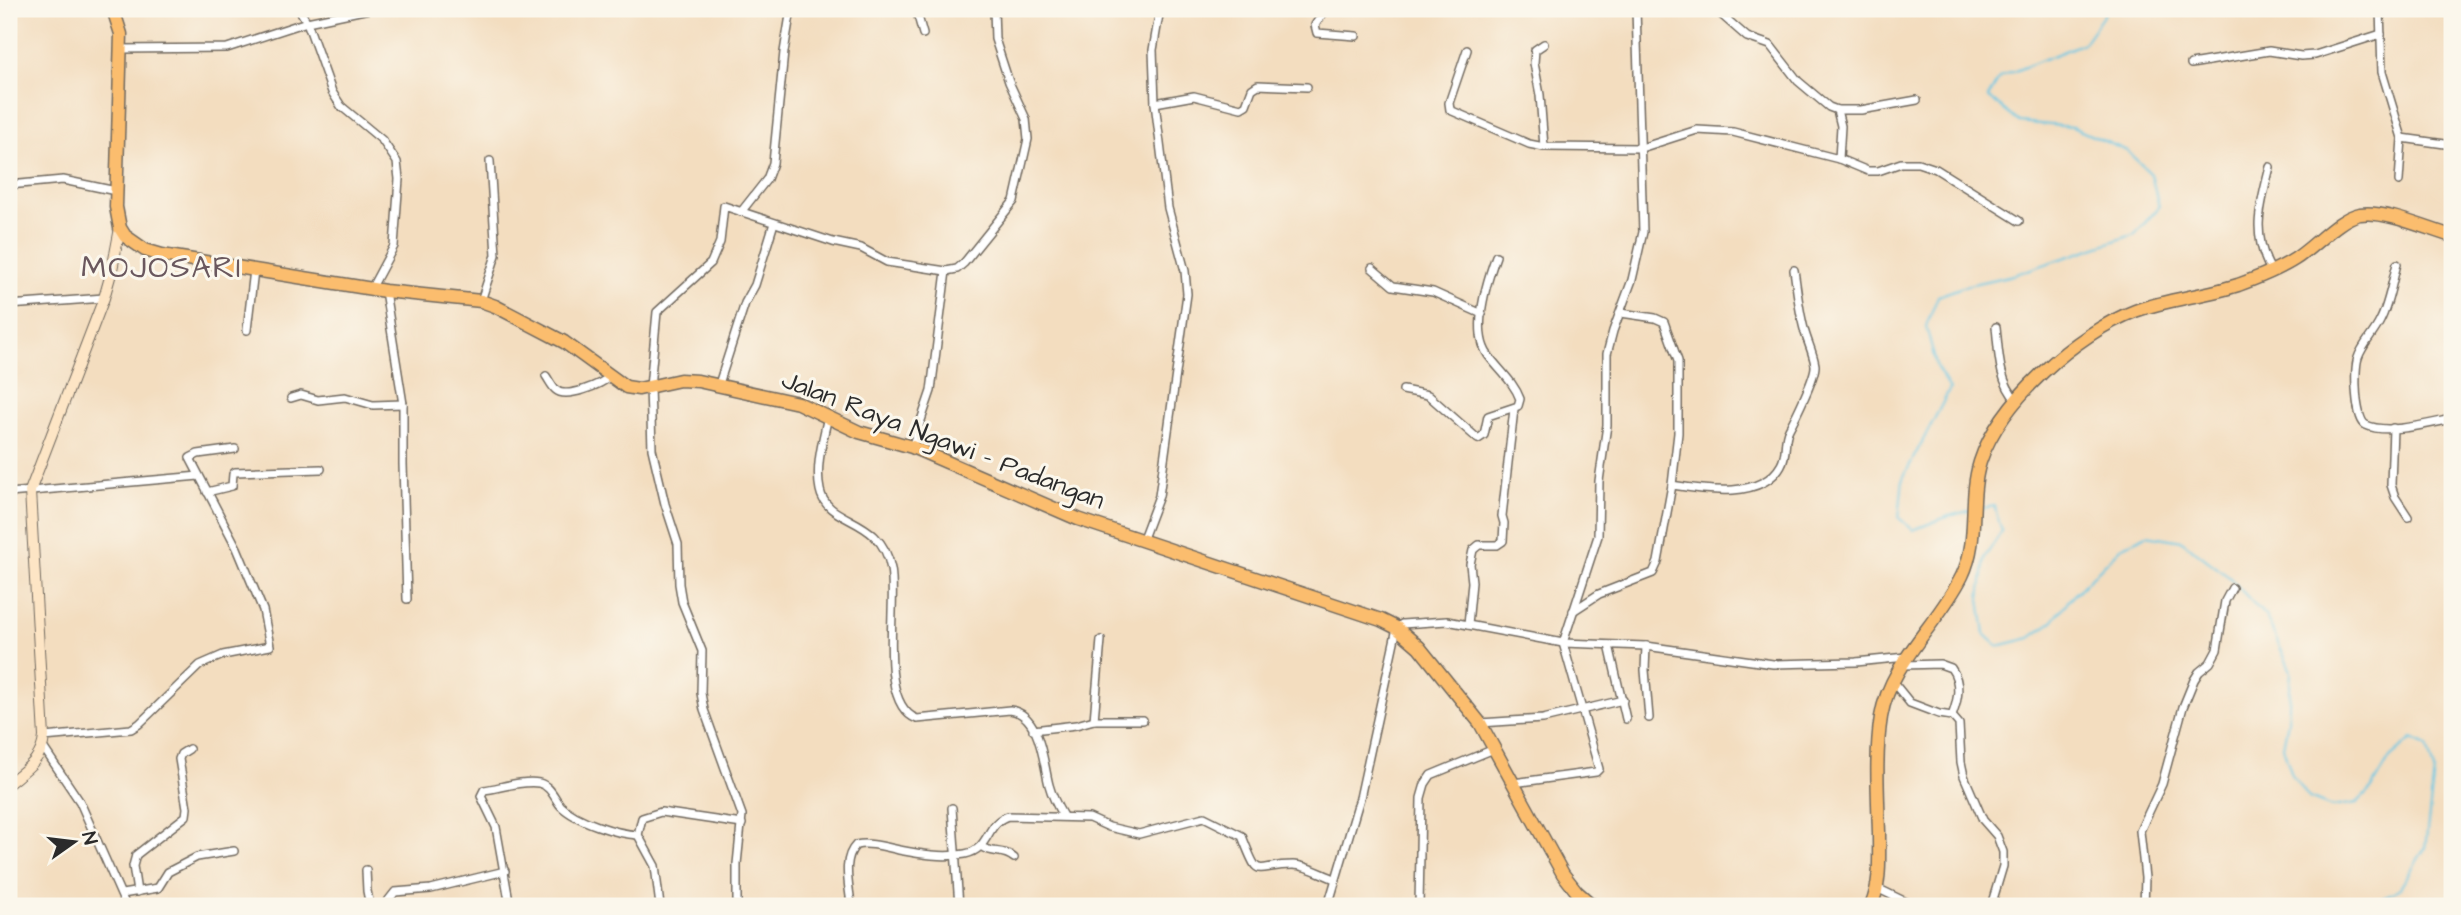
<svg xmlns="http://www.w3.org/2000/svg" width="2461" height="915" viewBox="0 0 2461 915" font-family="'Architects Daughter',sans-serif">
	<style>
		.lines { fill: none; stroke-linecap: round; stroke-linejoin: round }
		.stream { stroke: #65c6e4; stroke-width: 2 }
		.street-casing { stroke: #71695f; stroke-width: 10 }
		.secondary-casing { stroke: #71695f; stroke-width: 12 }
		.highway-casing { stroke: #71695f; stroke-width: 15 }
		.street { stroke: #fff; stroke-width: 7 }
		.secondary { stroke: #fde5c5; stroke-width: 10 }
		.highway { stroke: #fbbd6e; stroke-width: 12 }
		.labels { text-anchor: middle; dominant-baseline: central; stroke-width: 6; stroke-linejoin: round; paint-order: stroke }
		.street-label { font-size: 26px; fill: #2b2b2b; stroke: #fbf7ec }
		.quarter-label { font-size: 30px; letter-spacing: 2px; fill: #6a585e; stroke: #fbf7ec }
	</style>
	<rect width="100%" height="100%" fill="#fbf7ec"/>
	<filter id="ink" filterUnits="userSpaceOnUse"><feTurbulence type="fractalNoise" baseFrequency=".0143" numOctaves="2"/><feDisplacementMap in="SourceGraphic" scale="14" xChannelSelector="R" yChannelSelector="G"/><feConvolveMatrix kernelMatrix="1 2 1 2 8 2 1 2 1" color-interpolation-filters="sRGB"/></filter>
	<filter id="wash" filterUnits="userSpaceOnUse"><feTurbulence type="fractalNoise" baseFrequency=".00686" numOctaves="4" result="noise"/><feDisplacementMap in="SourceGraphic" scale="28" xChannelSelector="R" yChannelSelector="G"/><feGaussianBlur stdDeviation="1.57" result="paint"/><feColorMatrix in="noise" values="0 0 0 0 0 0 0 0 0 0 0 0 0 0 0 0 0 1.4 0 .05"/><feComposite in="paint" operator="in"/></filter>
	<g filter="url(#wash)">
		<rect width="100%" height="100%" fill="#f3ddbf"/>
		<g class="lines">
			<g class="stream">
				<polyline points="1978,509 1994,506 2002,531 1985,557 1980,599 1985,634 1998,646 2030,638 2053,621 2068,601 2123,546 2147,535 2182,541 2229,577 2266,617 2291,671 2288,721 2283,747 2292,775 2309,798 2332,807 2357,803 2373,787 2390,758 2412,739 2427,746 2434,771 2425,848 2400,888 2370,906"/>
				<polyline points="1969,511 1949,516 1913,530 1899,518 1903,478 1950,389 1937,368 1926,326 1938,296 1968,285 2013,275 2135,234 2159,207 2151,174 2127,151 2072,127 2019,122 1988,97 2000,77 2084,43 2105,13 2101,9"/>
			</g>
		</g>
	</g>
	<g filter="url(#ink)">
		<g class="lines">
			<defs>
				<g id="street">
					<polyline points="299,9 307,22 332,92 341,106 382,140 397,162 399,179 394,246 371,289"/>
					<polyline points="916,9 923,34"/>
					<polyline points="1326,9 1315,25 1317,33 1356,36"/>
					<polyline points="1715,9 1747,37 1770,45 1798,81 1829,107 1837,110 1861,110 1917,100"/>
					<polyline points="2380,9 2382,72 2402,138 2399,181"/>
					<polyline points="1544,44 1535,50 1534,63 1540,95 1544,147"/>
					<polyline points="121,49 227,48 307,22 369,9"/>
					<polyline points="1467,50 1449,103 1450,110 1529,144 1544,147 1641,148 1697,130 1733,132 1839,159 1868,171 1878,171 1901,163 1918,163 1936,169 2019,221"/>
					<polyline points="2191,64 2269,51 2301,56 2315,55 2381,34"/>
					<polyline points="1155,103 1194,96 1241,108 1246,105 1252,89 1258,85 1307,87"/>
					<polyline points="1837,110 1841,126 1839,159"/>
					<polyline points="2402,138 2452,145"/>
					<path d="M2270 167C2260 207 2251 233 2271 271"/>
					<polyline points="9,185 63,180 116,191"/>
					<polyline points="741,212 767,179 773,163 784,52 791,9"/>
					<path d="M2397 264C2392 282 2389 304 2380 321 2374 334 2362 345 2358 358 2354 369 2355 420 2366 425 2387 435 2431 423 2452 419"/>
					<polyline points="1372,268 1393,286 1433,292 1482,314"/>
					<polyline points="946,271 957,269 964,263 1014,201 1028,139 1026,119 1009,82 995,39 994,9"/>
					<polyline points="385,291 403,404 403,464 407,599"/>
					<polyline points="481,301 496,255 490,161"/>
					<polyline points="9,305 104,298"/>
					<path d="M1996 327C1999 353 1998 380 2017 401"/>
					<polyline points="247,330 254,270"/>
					<path d="M546 376C549 380 552 387 556 390 566 399 601 385 610 376"/>
					<polyline points="719,384 745,303 755,285 774,223"/>
					<path d="M1403 390 1428 395 1478 439 1484 435 1488 416 1518 406 1520 399C1514 382 1499 370 1488 355 1471 331 1487 281 1496 256"/>
					<polyline points="291,398 301,395 318,400 345,397 373,405 403,404"/>
					<path d="M828 416C823 440 815 466 820 490 827 526 881 514 891 569 898 605 876 703 917 719L1010 710C1041 714 1043 763 1049 785 1052 796 1057 806 1063 816"/>
					<polyline points="2393,428 2391,485 2395,497 2408,517"/>
					<path d="M1672 485C1704 490 1762 500 1781 465 1788 453 1783 440 1789 429 1795 418 1816 376 1815 365 1813 352 1807 341 1804 329 1799 310 1797 290 1794 270"/>
					<polyline points="207,492 232,486 233,474 235,472 321,469"/>
					<polyline points="9,493 199,476"/>
					<polyline points="1142,541 1159,496 1187,294 1185,271 1168,208 1155,103 1153,50 1160,9"/>
					<polyline points="1573,611 1599,594 1653,573 1658,562 1672,485 1678,433 1678,361 1664,322 1655,318 1621,313"/>
					<polyline points="1468,625 1472,582 1470,564 1473,550 1479,545 1497,545 1503,541 1504,523 1502,516 1514,409"/>
					<polyline points="1609,645 1626,719"/>
					<polyline points="1646,646 1645,670 1649,718"/>
					<path d="M1903 665 1940 664 1951 668C1962 683 1958 700 1952 716"/>
					<polyline points="1893,682 1910,703 1939,714 1952,716 1959,724 1961,762 1964,776 1983,820 1997,836 2003,852 2003,866 1991,906"/>
					<polyline points="1094,720 1101,640"/>
					<polyline points="1480,723 1543,719 1623,700"/>
					<polyline points="1033,730 1076,725 1094,720 1143,720"/>
					<polyline points="44,737 131,729 139,724 200,665 223,655 270,646 263,610 237,548 190,458 198,454 235,449"/>
					<polyline points="43,747 80,802 126,906"/>
					<polyline points="1513,783 1596,772 1599,769 1563,643 1598,536 1599,481 1607,425 1607,354 1613,331 1632,280 1643,232 1636,9"/>
					<polyline points="952,808 959,906"/>
					<path d="M982 847C992 854 1004 849 1014 858"/>
					<polyline points="366,870 367,891 370,906"/>
					<polyline points="1877,888 1914,906"/>
					<polyline points="137,892 133,866 136,855 186,816 187,808 179,759 181,754 189,749"/>
					<polyline points="122,894 158,888 168,872 197,857 234,851"/>
					<polyline points="384,906 395,892 431,889 505,871"/>
					<path d="M510 906 496 827 481 796 484 790C500 788 522 780 539 783 551 786 554 798 561 806 576 821 617 834 638 835"/>
					<polyline points="660,906 655,866 638,835 642,818 661,812 742,824"/>
					<polyline points="737,906 737,864 742,815 704,710 701,693 702,651 682,602 679,584 678,544 665,504 652,449 650,387 657,312 711,263 720,242 724,206 833,242 861,248 887,262 946,271 931,391 912,447"/>
					<path d="M851 906C850 888 841 860 856 845 870 842 885 847 899 850 920 854 943 858 965 854 991 849 985 823 1008 816L1089 818 1109 827 1139 834 1204 817 1242 836C1260 883 1253 865 1293 865 1307 865 1323 875 1335 879"/>
					<polyline points="1328,906 1360,798 1397,628 1402,624 1447,621 1563,643 1646,646 1773,664 1856,662 1906,657"/>
					<polyline points="1419,906 1421,798 1425,784 1431,775 1494,749"/>
					<polyline points="2144,906 2145,878 2140,831 2162,784 2183,707 2194,680 2199,672 2210,663 2217,650 2225,601 2232,588"/>
				</g>
				<path id="secondary" d="M9 783C26 769 42 760 44 737L30 491 104 298 112 270 120 228"/>
				<g id="highway">
					<polyline points="113,9 121,34 116,207 120,228 125,236 145,250 162,255 385,291 481,301 495,306 564,342 626,387 639,389 680,380 698,381 798,403 859,432 912,447 1078,519 1381,620 1397,628 1419,647 1480,723 1563,874 1577,892 1593,906"/>
					<path d="M1871 906C1881 884 1879 858 1879 833 1878 796 1875 754 1881 717 1890 663 1938 624 1962 576 1980 539 1968 500 1980 462 1999 402 2077 333 2135 311 2168 299 2204 296 2238 285 2257 278 2278 270 2295 259 2314 247 2339 218 2360 214 2386 210 2427 229 2452 236"/>
				</g>
			</defs>
			<use href="#street" class="street-casing"/>
			<use href="#secondary" class="secondary-casing"/>
			<use href="#highway" class="highway-casing"/>
			<use href="#street" class="street"/>
			<use href="#secondary" class="secondary"/>
			<use href="#highway" class="highway"/>
		</g>
	</g>
	<g class="labels">
		<g class="street-label">
			<text transform="translate(943 440) rotate(21)">Jalan Raya Ngawi - Padangan</text>
		</g>
		<g class="quarter-label">
			<text x="162" y="268">MOJOSARI</text>
		</g>
	</g>
	<rect width="2461" height="915" fill="none" stroke="#fbf7ec" stroke-width="35"/>
	<g transform="translate(74 842) rotate(76)" stroke="#fbf7ec" stroke-width="5" paint-order="stroke">
	<path d="M0-5L12 26L0 18L-12 26Z" fill="#2b2b2b"/>
	<text y="-10" font-size="19" font-weight="bold" text-anchor="middle" fill="#2b2b2b">N</text>
	</g>
</svg>
